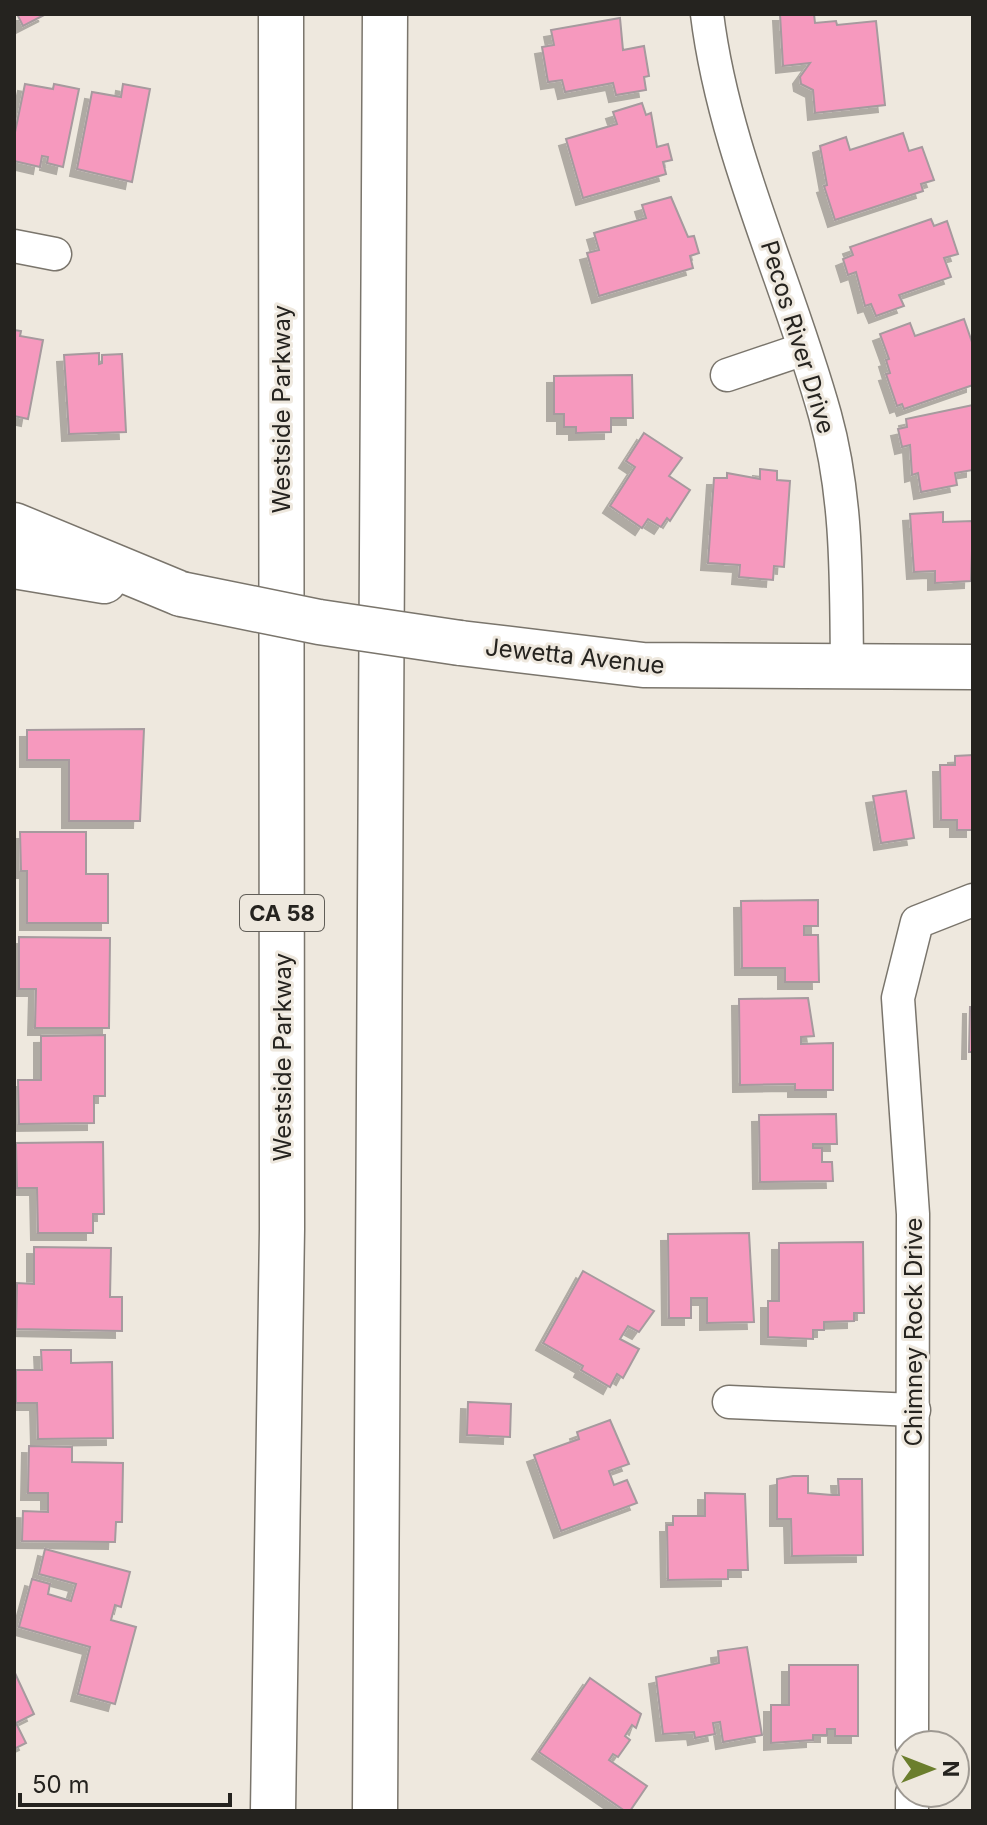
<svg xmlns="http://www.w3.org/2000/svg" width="987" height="1825" viewBox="0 0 987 1825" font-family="Inter,sans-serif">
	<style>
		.building { fill: #f699be; stroke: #a69a9e; stroke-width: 2; filter: url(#shadow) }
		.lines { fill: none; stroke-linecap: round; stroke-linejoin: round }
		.street-casing { stroke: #7a756c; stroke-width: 35 }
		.secondary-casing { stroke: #7a756c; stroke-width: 47 }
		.highway-casing { stroke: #7a756c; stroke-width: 47 }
		.street { stroke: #fff; stroke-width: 32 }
		.secondary { stroke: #fff; stroke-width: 44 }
		.highway { stroke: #fff; stroke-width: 44 }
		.secondary-bridge-casing { stroke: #7a756c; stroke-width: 47; stroke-linecap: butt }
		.secondary-bridge { stroke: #fff; stroke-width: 44 }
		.labels { text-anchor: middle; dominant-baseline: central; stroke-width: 6; stroke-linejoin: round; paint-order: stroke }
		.shield { fill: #eee8de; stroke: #615e58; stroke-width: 2 }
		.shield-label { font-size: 22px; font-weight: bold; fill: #25231f }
		.street-label { font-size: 24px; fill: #25231f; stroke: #eee8de }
	</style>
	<defs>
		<filter id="shadow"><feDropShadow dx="-7" dy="7" stdDeviation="0" flood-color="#0004"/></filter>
	</defs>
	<rect width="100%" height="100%" fill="#eee8de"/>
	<g class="building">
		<polygon points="17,14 46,14 23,26"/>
		<polygon points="780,14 814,14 815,23 836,21 837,25 876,21 885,105 815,113 813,90 801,84 800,77 810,63 783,66"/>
		<polygon points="620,18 623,50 644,46 649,76 644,77 646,90 616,95 613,83 565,92 562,80 548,82 542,47 554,45 551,30"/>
		<polygon points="25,84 53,89 54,84 79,89 63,167 47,163 48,157 42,156 40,167 14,161 14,137"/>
		<polygon points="123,84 150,89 132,182 77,169 92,92 121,97"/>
		<polygon points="642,103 646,115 651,113 657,147 668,144 672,160 663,162 666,174 583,198 566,139 617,124 613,112"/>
		<polygon points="903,133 909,151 922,147 934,180 921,184 923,191 835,220 824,186 827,185 820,146 846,137 850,150"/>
		<polygon points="671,197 688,237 694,236 699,253 690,256 693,268 599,296 587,253 599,250 594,233 646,218 642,205"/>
		<polygon points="931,219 934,226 947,221 958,254 944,258 951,277 899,295 904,306 876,316 871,304 865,306 856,272 848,275 843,259 853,255 850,247"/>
		<polygon points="964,319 973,345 973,385 904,409 902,404 897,406 886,374 890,373 886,360 889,359 880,334 910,323 915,336"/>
		<polygon points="14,330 21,331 20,336 43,340 28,419 14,416"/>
		<polygon points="99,353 99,364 102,363 102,355 122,354 126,432 69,434 64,355"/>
		<polygon points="632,375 633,418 611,418 611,432 576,433 576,427 564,427 564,414 554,414 554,376"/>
		<polygon points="973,405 973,470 955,473 957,485 921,492 918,473 912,475 910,445 902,447 898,429 907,427 906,419"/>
		<polygon points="644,433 682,458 669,476 690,490 670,521 667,518 661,527 648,519 642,528 610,506 635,467 626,461"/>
		<polygon points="760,469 777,471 777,480 790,481 784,567 774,566 773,580 739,577 740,565 708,563 714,478 727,478 727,473 760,479"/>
		<polygon points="943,512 943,522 973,521 971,581 935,583 935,571 914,572 910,514"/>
		<polygon points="144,729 140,821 69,821 69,760 27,760 27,730"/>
		<polygon points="973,755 973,830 957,830 957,820 941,820 940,765 955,765 955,756"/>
		<polygon points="906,791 914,838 881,843 873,796"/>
		<polygon points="20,832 86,832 86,874 108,874 108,923 27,923 27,871 21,871"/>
		<polygon points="818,900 818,926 804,926 804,935 818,935 819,982 785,982 785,968 742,968 741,901"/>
		<polygon points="19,937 110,938 109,1028 35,1028 36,989 19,989"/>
		<polygon points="808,998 814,1036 801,1037 801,1044 833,1043 833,1090 795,1090 795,1084 740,1085 739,999"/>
		<polygon points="970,1007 973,1007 973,1052 969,1052"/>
		<polygon points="105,1035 105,1096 94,1096 94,1123 19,1124 18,1080 41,1080 41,1036"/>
		<polygon points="836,1114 837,1144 813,1144 813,1148 822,1148 822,1162 832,1162 833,1181 760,1182 759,1115"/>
		<polygon points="103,1142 104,1214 93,1214 93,1233 38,1233 37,1188 17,1188 16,1143"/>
		<polygon points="749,1233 754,1322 707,1323 707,1298 691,1298 691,1318 669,1318 668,1234"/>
		<polygon points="863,1242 864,1313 854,1313 854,1321 824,1322 824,1330 813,1330 813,1339 768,1337 768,1301 779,1301 779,1243"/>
		<polygon points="34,1247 111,1248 110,1297 122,1297 122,1331 16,1329 17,1283 34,1284"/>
		<polygon points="583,1271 654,1311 639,1332 628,1326 620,1339 639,1349 623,1378 617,1374 610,1387 581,1370 583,1366 543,1343"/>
		<polygon points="41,1350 71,1350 71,1363 112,1362 113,1438 38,1439 37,1403 16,1403 16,1370 42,1370"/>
		<polygon points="468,1402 511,1404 510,1437 467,1435"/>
		<polygon points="610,1420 629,1464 609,1471 614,1485 627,1480 637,1503 561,1531 534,1455 579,1439 577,1432"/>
		<polygon points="29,1446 72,1447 72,1462 123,1463 122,1522 116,1522 115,1542 22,1541 23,1511 48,1512 48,1493 28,1493"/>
		<polygon points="793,1476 808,1476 808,1493 832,1495 839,1495 838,1479 862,1479 863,1555 792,1556 791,1519 777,1519 777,1479"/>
		<polygon points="705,1493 745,1494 748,1570 728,1570 728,1579 668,1580 667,1525 673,1525 673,1516 705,1516"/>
		<polygon points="45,1549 130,1572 121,1607 115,1605 111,1620 136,1627 115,1704 78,1694 90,1647 19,1627 32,1579 50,1584 48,1594 71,1601 76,1584 39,1574"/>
		<polygon points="747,1647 762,1735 723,1742 720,1722 713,1723 715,1734 695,1738 694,1732 663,1734 656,1677 719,1663 718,1651"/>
		<polygon points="789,1665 858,1665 858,1736 835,1736 835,1729 827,1729 827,1735 813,1735 813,1740 771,1743 771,1705 789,1705"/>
		<polygon points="14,1671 34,1714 16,1723 26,1743 14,1749"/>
		<polygon points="590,1678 641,1714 636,1728 632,1725 625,1736 630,1740 618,1757 613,1754 609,1760 647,1786 630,1811 625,1811 539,1752"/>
	</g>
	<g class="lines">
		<defs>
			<g id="street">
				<path d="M707 14C724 152 788 281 825 415 848 498 846 582 847 668"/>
				<polyline points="14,246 55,254"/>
				<polyline points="727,375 804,349"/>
				<polyline points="729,1402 914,1410"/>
				<polyline points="912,1745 913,1214 898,998 917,922 973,900"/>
				<polyline points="912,1811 912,1793"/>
			</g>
			<g id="secondary">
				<polyline points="14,525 181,594"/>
				<polyline points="14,566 104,581"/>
				<polyline points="460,643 643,665 973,667"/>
			</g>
			<g id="highway">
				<polyline points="273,1811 282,1229 281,14"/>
				<polyline points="375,1811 385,14"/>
			</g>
		</defs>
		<use href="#street" class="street-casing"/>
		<use href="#secondary" class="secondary-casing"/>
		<use href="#highway" class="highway-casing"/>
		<use href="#street" class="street"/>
		<use href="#secondary" class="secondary"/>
		<use href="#highway" class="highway"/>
		<defs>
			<polyline id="secondary-bridge" points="181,594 319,622 460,643"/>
		</defs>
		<use href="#secondary-bridge" class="secondary-bridge-casing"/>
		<use href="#secondary-bridge" class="secondary-bridge"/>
	</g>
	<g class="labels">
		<rect class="shield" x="240" y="895" width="84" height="36" rx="6"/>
		<g class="shield-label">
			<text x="282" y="913">CA 58</text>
		</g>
		<g class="street-label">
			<text transform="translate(798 337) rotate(73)">Pecos River Drive</text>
			<text transform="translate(281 409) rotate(-90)">Westside Parkway</text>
			<text transform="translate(575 656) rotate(6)">Jewetta Avenue</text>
			<text transform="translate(282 1057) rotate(-90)">Westside Parkway</text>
			<text transform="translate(913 1332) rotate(-90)">Chimney Rock Drive</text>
		</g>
	</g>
	<rect width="987" height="1825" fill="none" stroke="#25231f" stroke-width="32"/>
	<g transform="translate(931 1769) rotate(90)"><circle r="38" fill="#eee8de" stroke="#9e9992" stroke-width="2"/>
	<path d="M0-6L14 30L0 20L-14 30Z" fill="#6b7e2d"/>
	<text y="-12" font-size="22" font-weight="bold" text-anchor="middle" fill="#25231f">N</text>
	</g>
	<path d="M20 1793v12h210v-12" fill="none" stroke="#25231f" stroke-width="4"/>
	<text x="32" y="1793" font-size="24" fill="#25231f" stroke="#eee8de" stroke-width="6" paint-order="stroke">50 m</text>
</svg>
